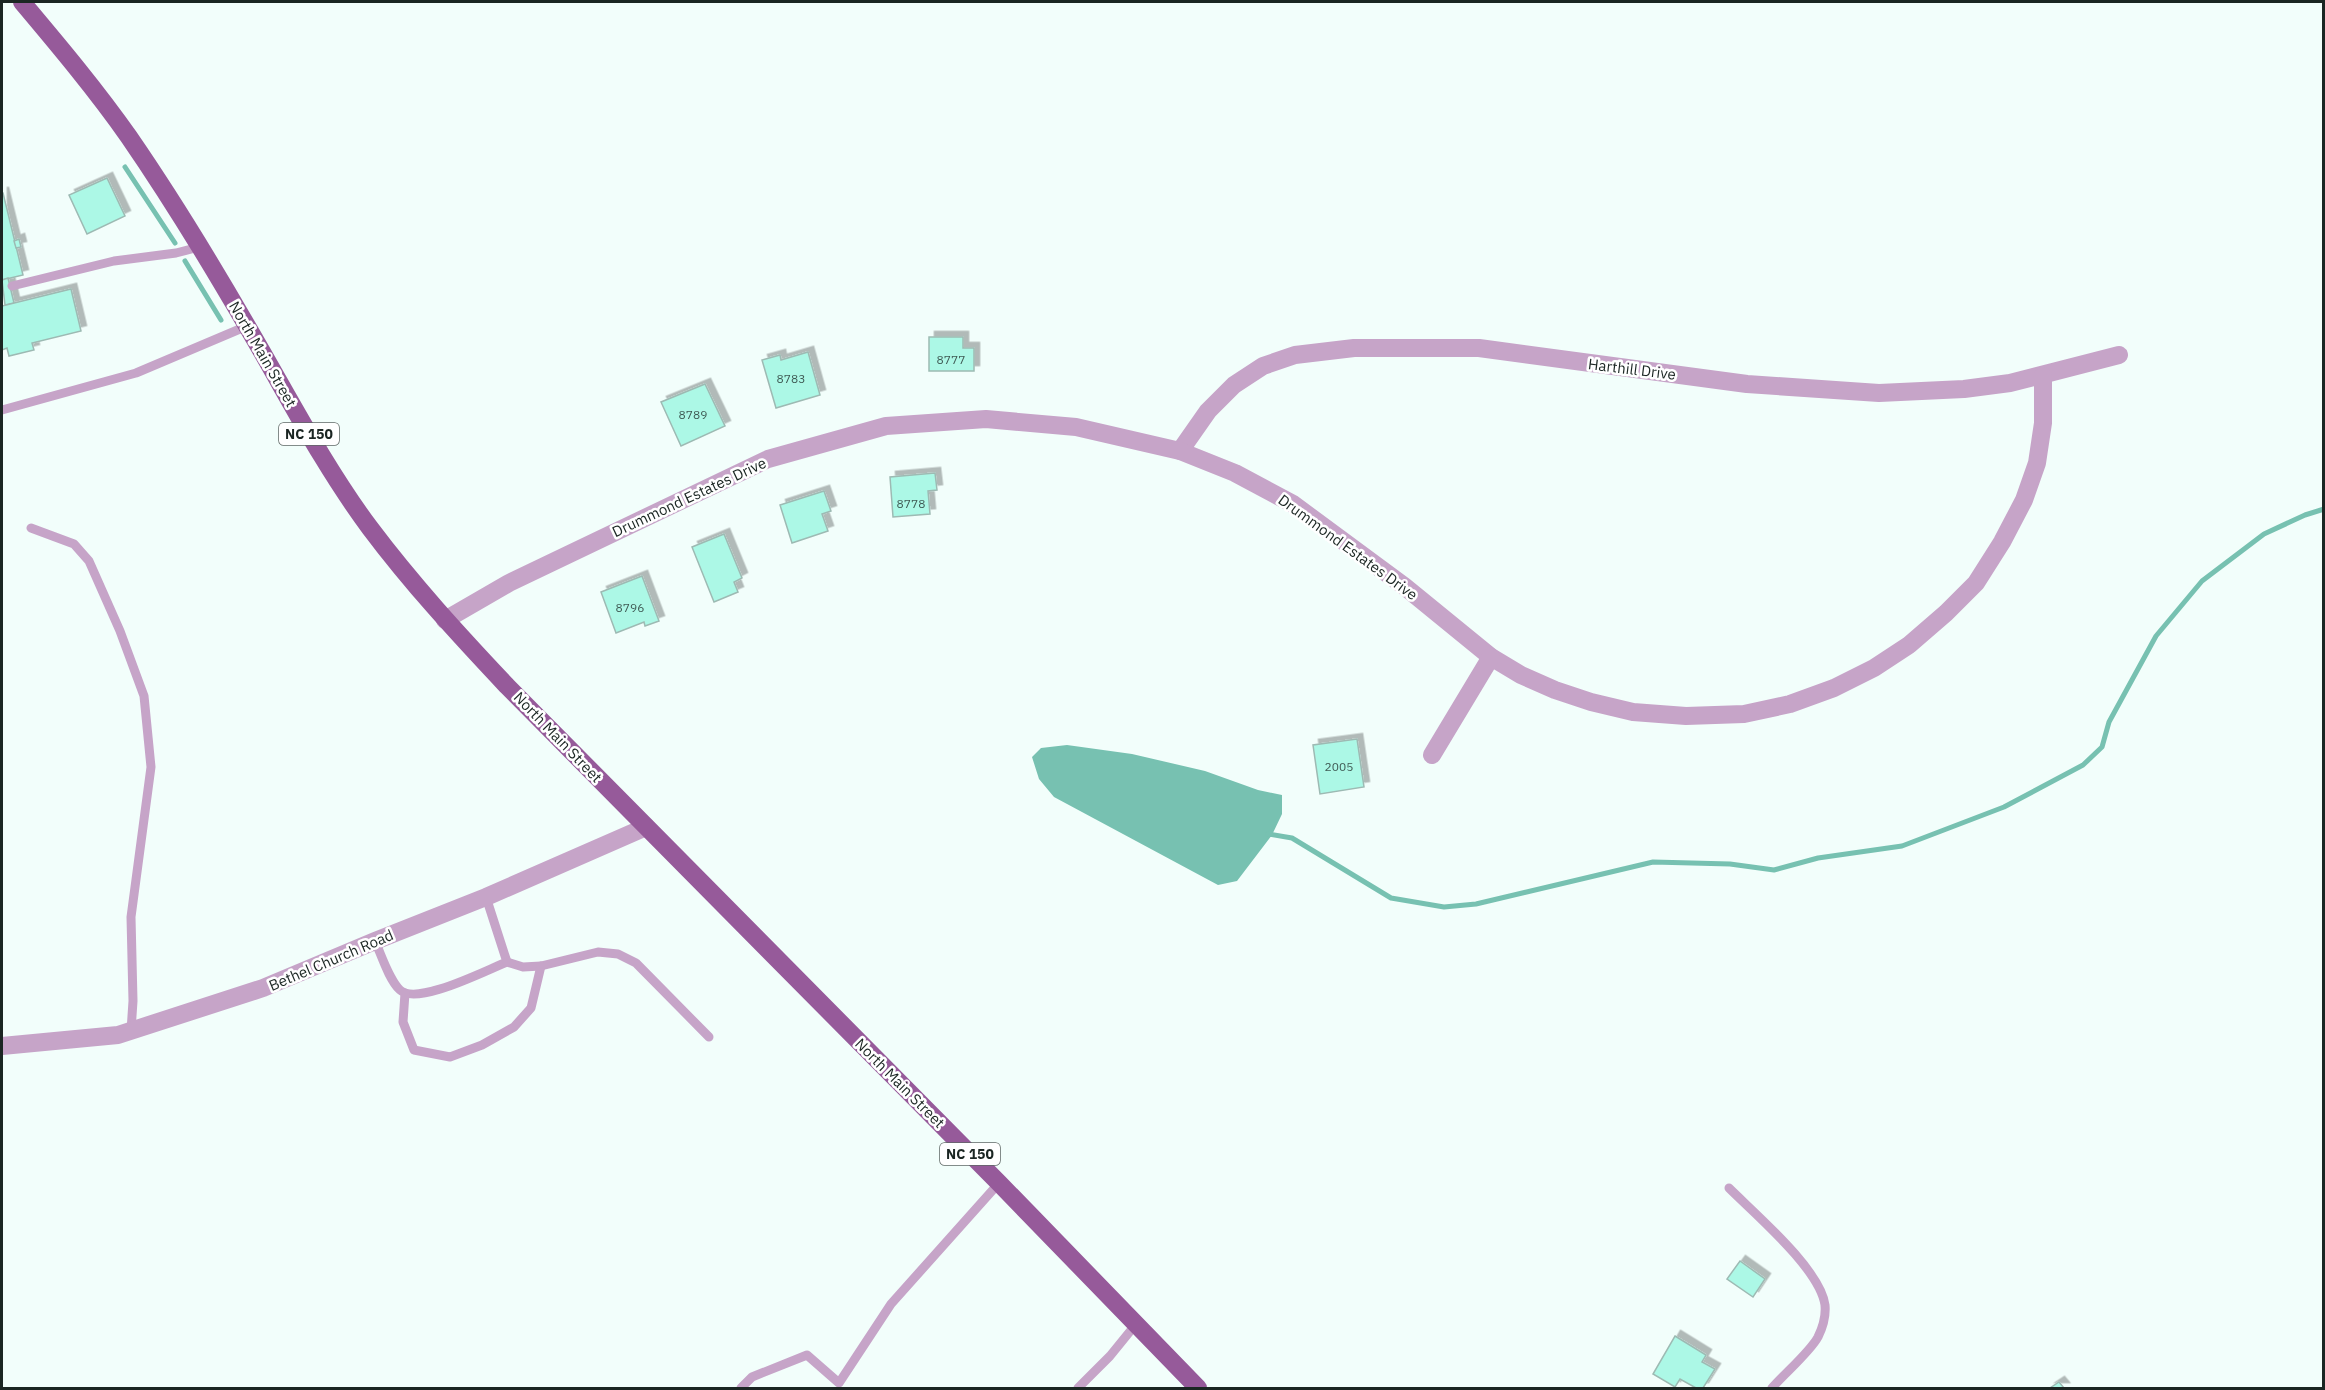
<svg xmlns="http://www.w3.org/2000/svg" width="2325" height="1390" viewBox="0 0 2325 1390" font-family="'IBM Plex Sans',sans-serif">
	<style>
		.water { fill: #77c1b1 }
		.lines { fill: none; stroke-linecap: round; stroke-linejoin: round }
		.stream { stroke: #77c1b1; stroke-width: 5 }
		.building { fill: #acf8e6; stroke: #9dbab3; stroke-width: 1.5; filter: url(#shadow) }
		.service { stroke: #c6a4c8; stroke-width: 9 }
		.minor { stroke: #c6a4c8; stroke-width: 18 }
		.tertiary { stroke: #c6a4c8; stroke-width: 18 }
		.primary { stroke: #965a9a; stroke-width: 18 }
		.labels { text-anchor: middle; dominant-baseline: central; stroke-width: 5; stroke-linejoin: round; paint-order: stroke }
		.number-label { font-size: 12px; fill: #3f5a54 }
		.shield { fill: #fff; stroke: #5f6765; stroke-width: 1.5 }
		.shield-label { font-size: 14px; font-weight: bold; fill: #1b2623 }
		.street-label { font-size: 15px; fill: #1b2623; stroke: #fff }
	</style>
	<defs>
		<filter id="shadow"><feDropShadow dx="5.5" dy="-5.5" stdDeviation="0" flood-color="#0004"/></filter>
	</defs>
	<rect width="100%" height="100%" fill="#f2fefb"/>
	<polygon class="water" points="1067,745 1132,754 1205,771 1258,790 1282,795 1282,814 1272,835 1237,881 1218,885 1054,797 1039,779 1032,757 1041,748"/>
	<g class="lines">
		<g class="stream">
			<polyline points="125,167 175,243"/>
			<polyline points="185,261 221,320"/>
			<polyline points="1268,834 1292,838 1391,898 1444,907 1476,904 1653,862 1730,864 1774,870 1818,858 1902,846 2004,807 2083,765 2102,747 2109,722 2156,636 2202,581 2264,534 2305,515 2324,509"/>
		</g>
	</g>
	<g class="building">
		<polygon points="107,178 125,216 87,234 69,195"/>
		<polygon points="2,193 3,193 23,275 2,280"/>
		<polygon points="19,239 21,247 16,248 14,241"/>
		<polygon points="8,278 14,303 5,305 2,280"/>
		<polygon points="71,289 81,331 32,343 34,350 9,356 7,348 2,350 2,306"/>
		<polygon points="929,337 963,337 963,348 974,348 974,371 929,371"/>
		<polygon points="808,352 820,395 776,408 762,360 780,355 781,360"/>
		<polygon points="705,384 725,426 681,446 661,402"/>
		<polygon points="935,473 937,490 928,491 930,514 893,517 890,477"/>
		<polygon points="824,491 831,511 822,514 828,531 792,543 780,505"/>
		<polygon points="724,534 742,578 734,582 738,592 714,602 692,547"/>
		<polygon points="642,576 659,621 645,626 644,622 616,633 601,592"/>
		<polygon points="1357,739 1364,787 1320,794 1313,745"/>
		<polygon points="1740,1261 1765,1279 1753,1297 1727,1279"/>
		<polygon points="1675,1336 1706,1355 1702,1362 1715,1369 1703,1388 1696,1388 1680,1379 1675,1387 1653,1374"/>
		<polygon points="2059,1382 2064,1388 2050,1388"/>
	</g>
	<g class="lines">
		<g class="service">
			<polyline points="12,286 114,261 176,253 199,247"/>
			<polyline points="2,410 136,373 247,326"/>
			<polyline points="31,528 74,544 89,561 120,631 144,696 151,767 131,917 133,1001 131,1031"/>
			<path d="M375 941C381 954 389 980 400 990 417 1006 486 970 507 962L486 897"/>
			<polyline points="507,962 523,967 541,966 598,952 618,954 636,963 709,1037"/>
			<polyline points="405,993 403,1022 414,1050 450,1057 482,1045 514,1027 531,1008 541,966"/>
			<path d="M1729 1188C1755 1214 1820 1269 1825 1305 1826 1316 1823 1327 1818 1337 1810 1352 1784 1374 1772 1388"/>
			<polyline points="741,1388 752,1377 807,1355 839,1383 891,1304 999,1183"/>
			<polyline points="1078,1388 1110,1356 1136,1324"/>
		</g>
		<g class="minor">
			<polyline points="1180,451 1208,411 1234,385 1263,366 1295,355 1354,348 1479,348 1747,384 1879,393 1964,389 2010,383 2119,355"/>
			<polyline points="445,620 509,583 768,459 886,426 986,419 1076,427 1180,451 1235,473 1293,504 1404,586 1491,657 1521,675 1555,690 1591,702 1633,712 1686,716 1744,714 1790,704 1834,688 1874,668 1909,645 1946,613 1976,583 2002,542 2024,500 2037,463 2043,423 2043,376"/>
			<polyline points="1432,755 1491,657"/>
		</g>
		<polyline class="tertiary" points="2,1046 118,1035 263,988 375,941 486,897 646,827"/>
		<path class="primary" d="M22 2C59 46 96 90 129 137 171 198 210 262 247 326 287 394 323 465 370 528 412 584 459 635 507 686L999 1183 1198 1388"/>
	</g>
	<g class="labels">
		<g class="number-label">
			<text x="951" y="359">8777</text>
			<text x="791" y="378">8783</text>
			<text x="693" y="414">8789</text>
			<text x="911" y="503">8778</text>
			<text x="630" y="607">8796</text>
			<text x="1339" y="766">2005</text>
		</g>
		<g class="shield">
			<rect x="279" y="423" width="60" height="22" rx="4.5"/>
			<rect x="940" y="1143" width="60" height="22" rx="4.5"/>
		</g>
		<g class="shield-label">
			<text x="309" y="434">NC 150</text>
			<text x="970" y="1154">NC 150</text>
		</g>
		<g class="street-label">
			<text transform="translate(263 354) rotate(60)">North Main Street</text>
			<text transform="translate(1632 369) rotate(7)">Harthill Drive</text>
			<text transform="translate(689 497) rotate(-25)">Drummond Estates Drive</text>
			<text transform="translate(1348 547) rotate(36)">Drummond Estates Drive</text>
			<text transform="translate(558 737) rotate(46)">North Main Street</text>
			<text transform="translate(331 960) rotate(-23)">Bethel Church Road</text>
			<text transform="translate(900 1083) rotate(45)">North Main Street</text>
		</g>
	</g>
	<rect width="2325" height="1390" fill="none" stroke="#1b2623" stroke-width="6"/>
</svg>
